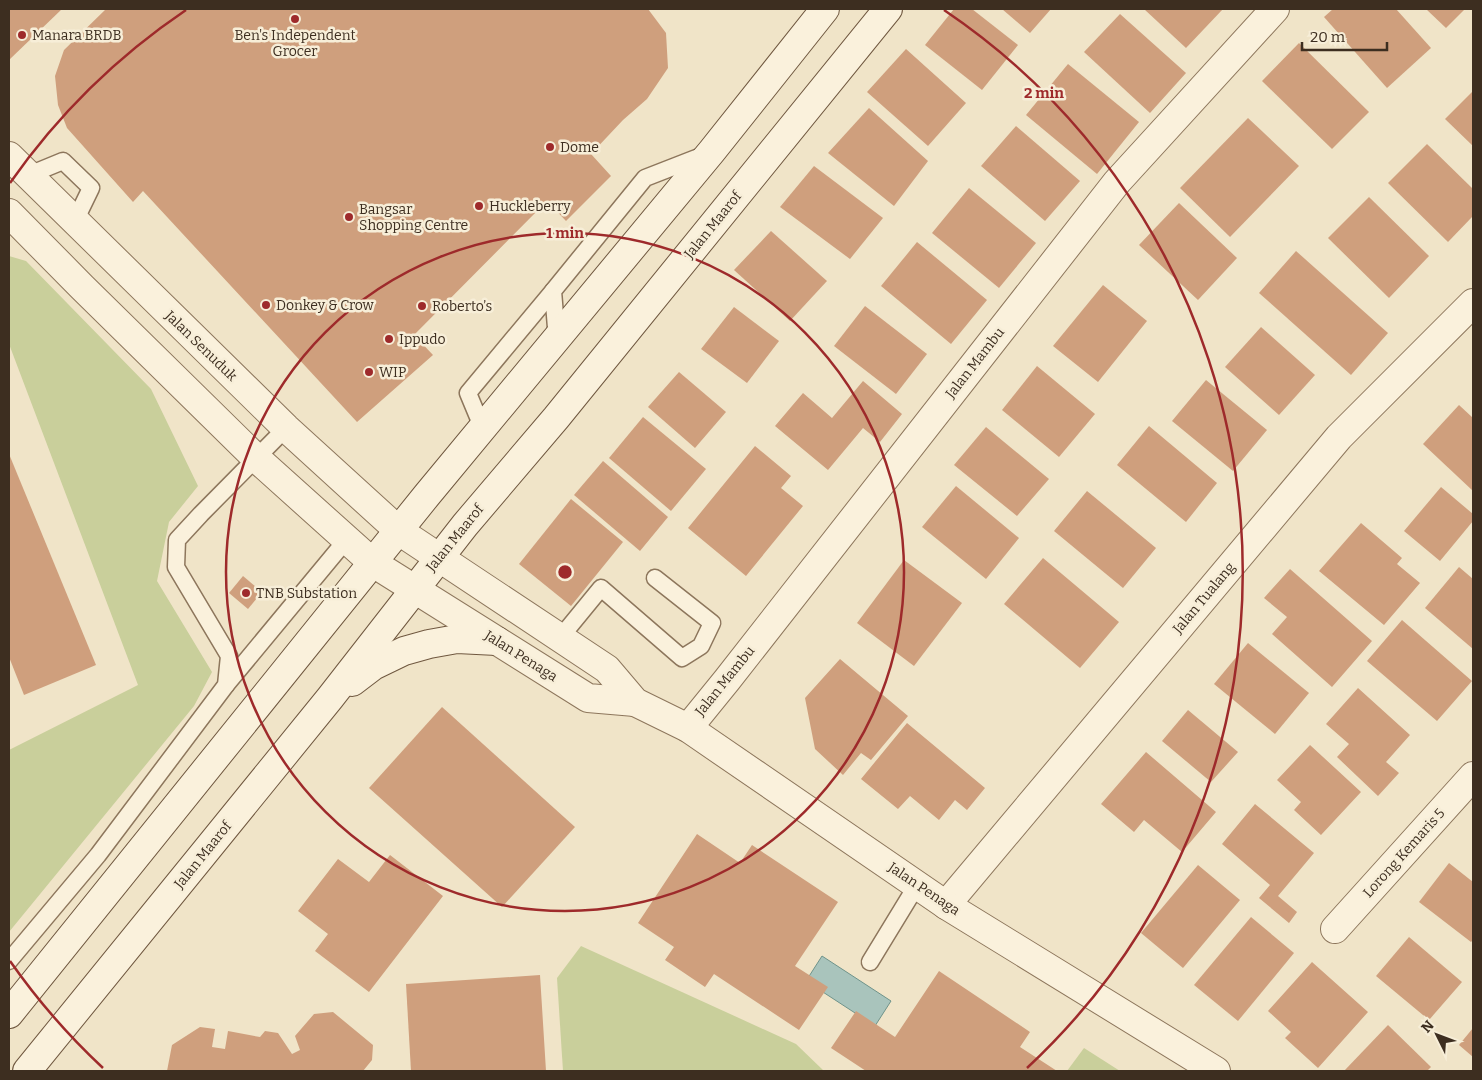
<svg xmlns="http://www.w3.org/2000/svg" width="1482" height="1080" viewBox="0 0 1482 1080" font-family="Bitter,serif">
	<style>
		.green { fill: #c9cf9b }
		.water { fill: #a9c4bc; stroke: #6f938a }
		.building { fill: #cf9f7d }
		.lines { fill: none; stroke-linecap: round; stroke-linejoin: round }
		.service-casing { stroke: #8d765c; stroke-width: 19 }
		.minor-casing { stroke: #8d765c; stroke-width: 30 }
		.tertiary-casing { stroke: #8d765c; stroke-width: 30 }
		.secondary-casing { stroke: #6f573f; stroke-width: 30 }
		.service { stroke: #faf1dc; stroke-width: 16 }
		.minor { stroke: #faf1dc; stroke-width: 28 }
		.tertiary { stroke: #faf1dc; stroke-width: 28 }
		.secondary { stroke: #faf1dc; stroke-width: 28 }
		.ring { fill: none; stroke: #9e2a2b; stroke-width: 2.5 }
		.poi-dot { fill: #9e2a2b; stroke: #f7eed8; stroke-width: 2 }
		.labels { text-anchor: middle; dominant-baseline: central; stroke-width: 5; stroke-linejoin: round; paint-order: stroke }
		.poi-label { font-size: 14px; fill: #3d2e20; stroke: #f7eed8; text-anchor: start }
		.street-label { font-size: 14px; fill: #3d2e20; stroke: #f7eed8 }
		.centre { fill: #9e2a2b; stroke: #f7eed8; stroke-width: 2.5 }
		.ring-label { font-size: 15px; text-anchor: middle; font-weight: bold; fill: #9e2a2b; stroke: #f7eed8; stroke-width: 5; stroke-linejoin: round; paint-order: stroke }
	</style>
	<rect width="100%" height="100%" fill="#f0e4c8"/>
	<g class="green">
		<polygon points="9,256 26,261 151,389 198,486 169,522 157,581 212,672 194,706 9,932 9,750 138,685 9,344"/>
		<polygon points="581,946 796,1044 824,1071 563,1071 557,978"/>
		<polygon points="1084,1048 1120,1071 1067,1071"/>
	</g>
	<polygon class="water" points="822,956 891,1001 875,1026 806,981"/>
	<g class="building">
		<polygon points="9,9 62,9 9,60"/>
		<polygon points="106,9 648,9 666,33 668,68 647,99 623,120 591,154 611,176 566,221 547,201 414,335 433,355 357,422 143,191 133,202 67,128 58,105 55,76 64,50"/>
		<polygon points="954,9 972,9 1018,45 982,90 925,45"/>
		<polygon points="1002,9 1051,9 1030,33"/>
		<polygon points="1144,9 1223,9 1186,48"/>
		<polygon points="1333,9 1396,9 1431,48 1387,88 1324,17"/>
		<polygon points="1426,9 1465,9 1446,28"/>
		<polygon points="1120,14 1186,73 1150,113 1084,52"/>
		<polygon points="1299,43 1369,112 1332,149 1262,81"/>
		<polygon points="906,49 966,103 928,146 867,92"/>
		<polygon points="1068,64 1139,122 1097,174 1026,115"/>
		<polygon points="1473,91 1473,146 1445,119"/>
		<polygon points="869,108 928,161 894,206 828,153"/>
		<polygon points="1248,118 1299,166 1230,237 1180,188"/>
		<polygon points="1016,126 1080,181 1045,221 981,166"/>
		<polygon points="1427,144 1473,189 1473,216 1448,242 1388,183"/>
		<polygon points="814,166 883,218 850,259 780,207"/>
		<polygon points="969,188 1036,243 999,288 932,233"/>
		<polygon points="1369,197 1429,256 1389,298 1328,238"/>
		<polygon points="1179,203 1237,258 1198,300 1139,245"/>
		<polygon points="771,231 827,281 790,321 734,270"/>
		<polygon points="917,242 987,300 951,344 881,286"/>
		<polygon points="1296,251 1388,333 1351,375 1259,293"/>
		<polygon points="1103,285 1147,321 1098,382 1053,346"/>
		<polygon points="865,306 927,354 896,394 834,346"/>
		<polygon points="734,307 779,341 747,383 701,349"/>
		<polygon points="1261,327 1315,375 1279,415 1225,367"/>
		<polygon points="1037,366 1095,414 1059,457 1002,410"/>
		<polygon points="679,372 726,412 695,448 648,407"/>
		<polygon points="1206,380 1267,430 1233,471 1172,421"/>
		<polygon points="863,381 902,414 880,442 863,428 828,470 775,426 803,393 832,418"/>
		<polygon points="1459,405 1473,418 1473,491 1423,444"/>
		<polygon points="643,417 706,469 671,511 609,458"/>
		<polygon points="1149,426 1217,483 1186,522 1117,465"/>
		<polygon points="986,427 1049,479 1017,516 954,465"/>
		<polygon points="755,446 791,476 781,488 803,506 746,576 688,528"/>
		<polygon points="9,454 96,665 24,695 9,657"/>
		<polygon points="603,461 668,517 640,551 574,495"/>
		<polygon points="956,486 1019,538 986,579 922,527"/>
		<polygon points="1441,487 1473,514 1473,521 1440,561 1404,531"/>
		<polygon points="1087,491 1156,548 1123,588 1054,531"/>
		<polygon points="571,499 623,542 571,606 519,564"/>
		<polygon points="1361,523 1402,558 1397,564 1420,583 1384,625 1319,571"/>
		<polygon points="1043,558 1119,622 1080,668 1004,604"/>
		<polygon points="904,560 962,603 914,666 857,623"/>
		<polygon points="1459,567 1473,579 1473,649 1425,608"/>
		<polygon points="1290,569 1372,641 1332,687 1272,634 1287,617 1264,598"/>
		<polygon points="243,576 262,592 248,609 229,593"/>
		<polygon points="1402,620 1472,681 1437,721 1367,661"/>
		<polygon points="1248,643 1309,693 1275,734 1214,684"/>
		<polygon points="840,659 908,716 871,760 861,753 843,775 815,749 805,698"/>
		<polygon points="1358,688 1410,735 1386,762 1399,773 1378,796 1337,757 1349,744 1326,724"/>
		<polygon points="442,707 575,827 502,907 369,788"/>
		<polygon points="1188,710 1238,752 1211,782 1162,741"/>
		<polygon points="907,723 985,788 967,810 955,800 939,820 910,796 898,809 861,779"/>
		<polygon points="1310,745 1361,792 1321,835 1294,810 1301,802 1277,780"/>
		<polygon points="1146,752 1216,812 1182,852 1144,820 1134,832 1101,804"/>
		<polygon points="1255,804 1314,853 1278,896 1297,912 1289,923 1259,898 1270,885 1222,844"/>
		<polygon points="697,834 740,863 752,845 838,902 795,966 828,987 799,1030 714,974 705,987 665,960 674,947 638,923"/>
		<polygon points="390,855 443,896 369,992 315,951 328,934 298,911 338,859 369,882"/>
		<polygon points="1449,863 1473,882 1473,940 1471,942 1419,902"/>
		<polygon points="1198,865 1240,900 1183,968 1141,933"/>
		<polygon points="1251,917 1294,953 1238,1021 1194,985"/>
		<polygon points="1409,937 1462,982 1429,1020 1376,976"/>
		<polygon points="1312,962 1368,1012 1318,1068 1285,1038 1291,1032 1268,1011"/>
		<polygon points="939,971 1030,1032 1020,1047 1057,1071 866,1071 831,1048 856,1011 895,1037"/>
		<polygon points="540,975 546,1071 411,1071 406,984"/>
		<polygon points="333,1012 373,1045 372,1060 363,1071 167,1071 172,1045 200,1027 215,1029 212,1047 225,1049 228,1031 260,1037 265,1031 278,1033 292,1054 300,1050 295,1036 314,1014"/>
		<polygon points="1388,1025 1431,1067 1427,1071 1344,1071"/>
		<polygon points="1473,1028 1473,1057 1459,1045"/>
	</g>
	<g class="lines">
		<defs>
			<g id="service">
				<polyline points="29,175 63,161 91,188 75,221"/>
				<polyline points="557,340 553,291 645,178 704,155"/>
				<polyline points="483,429 468,393 553,291"/>
				<polyline points="560,638 601,588 682,658 701,646 712,623 655,578"/>
				<polyline points="226,685 347,539"/>
				<polyline points="9,961 98,855 226,685 229,656 176,567 177,540 201,514 286,428"/>
				<polyline points="870,962 917,885"/>
			</g>
			<g id="minor">
				<polyline points="9,156 286,428 399,531"/>
				<polyline points="9,213 82,287 256,458 373,563"/>
				<polyline points="688,728 727,680 1117,182 1275,9"/>
				<polyline points="946,905 1339,437 1473,303"/>
				<polyline points="1335,929 1473,776"/>
			</g>
			<g id="tertiary">
				<polyline points="399,531 607,669 635,702 688,728 946,905 1216,1071"/>
				<polyline points="373,563 588,698 635,702"/>
			</g>
			<g id="secondary">
				<polyline points="352,682 373,666 404,651 429,644 457,639 497,641"/>
				<polyline points="9,1014 427,495 712,151 825,9"/>
				<polyline points="27,1071 330,698 465,525 556,418 888,9"/>
			</g>
		</defs>
		<use href="#service" class="service-casing"/>
		<use href="#minor" class="minor-casing"/>
		<use href="#tertiary" class="tertiary-casing"/>
		<use href="#secondary" class="secondary-casing"/>
		<use href="#service" class="service"/>
		<use href="#minor" class="minor"/>
		<use href="#tertiary" class="tertiary"/>
		<use href="#secondary" class="secondary"/>
	</g>
	<g class="ring">
		<circle cx="565" cy="572" r="339"/>
		<path d="M103 1068A678 678 0 0 1 10 961M10 183A678 678 0 0 1 186 10M944 10A678 678 0 0 1 1027 1068"/>
	</g>
	<g class="poi-dot">
		<circle cx="295" cy="19" r="5"/>
		<circle cx="22" cy="35" r="5"/>
		<circle cx="550" cy="147" r="5"/>
		<circle cx="479" cy="206" r="5"/>
		<circle cx="349" cy="217" r="5"/>
		<circle cx="266" cy="305" r="5"/>
		<circle cx="422" cy="306" r="5"/>
		<circle cx="389" cy="339" r="5"/>
		<circle cx="369" cy="372" r="5"/>
		<circle cx="246" cy="593" r="5"/>
	</g>
	<g class="labels">
		<g class="poi-label">
			<text x="32" y="35">Manara BRDB</text>
			<text x="295" y="35" text-anchor="middle">Ben's Independent<tspan x="295" dy="16">Grocer</tspan></text>
			<text x="560" y="147">Dome</text>
			<text x="489" y="206">Huckleberry</text>
			<text x="359" y="209">Bangsar<tspan x="359" dy="16">Shopping Centre</tspan></text>
			<text x="276" y="305">Donkey &amp; Crow</text>
			<text x="432" y="306">Roberto’s</text>
			<text x="399" y="339">Ippudo</text>
			<text x="379" y="372">WIP</text>
			<text x="256" y="593">TNB Substation</text>
		</g>
		<g class="street-label">
			<text transform="translate(713 225) rotate(-51)">Jalan Maarof</text>
			<text transform="translate(201 346) rotate(44)">Jalan Senuduk</text>
			<text transform="translate(975 363) rotate(-52)">Jalan Mambu</text>
			<text transform="translate(455 538) rotate(-51)">Jalan Maarof</text>
			<text transform="translate(1204 598) rotate(-50)">Jalan Tualang</text>
			<text transform="translate(521 656) rotate(32)">Jalan Penaga</text>
			<text transform="translate(725 681) rotate(-51)">Jalan Mambu</text>
			<text transform="translate(1404 853) rotate(-48)">Lorong Kemaris 5</text>
			<text transform="translate(203 855) rotate(-51)">Jalan Maarof</text>
			<text transform="translate(924 889) rotate(34)">Jalan Penaga</text>
		</g>
	</g>
	<circle cx="565" cy="572" r="8" class="centre"/>
	<g class="ring-label">
		<text x="1044" y="98">2 min</text>
		<text x="565" y="238">1 min</text>
	</g>
	<rect width="1482" height="1080" fill="none" stroke="#3d2e20" stroke-width="20"/>
	<g transform="translate(1437 1035) rotate(312)" stroke="#f7eed8" stroke-width="4" paint-order="stroke">
	<path d="M0-4L9 19L0 12L-9 19Z" fill="#3d2e20"/>
	<text y="-8" font-size="14" font-weight="bold" text-anchor="middle" fill="#3d2e20">N</text>
	</g>
	<path d="M1302 42v8h85v-8" fill="none" stroke="#3d2e20" stroke-width="2.5"/>
	<text x="1310" y="42" font-size="15" fill="#3d2e20" stroke="#f7eed8" stroke-width="4" paint-order="stroke">20 m</text>
</svg>
